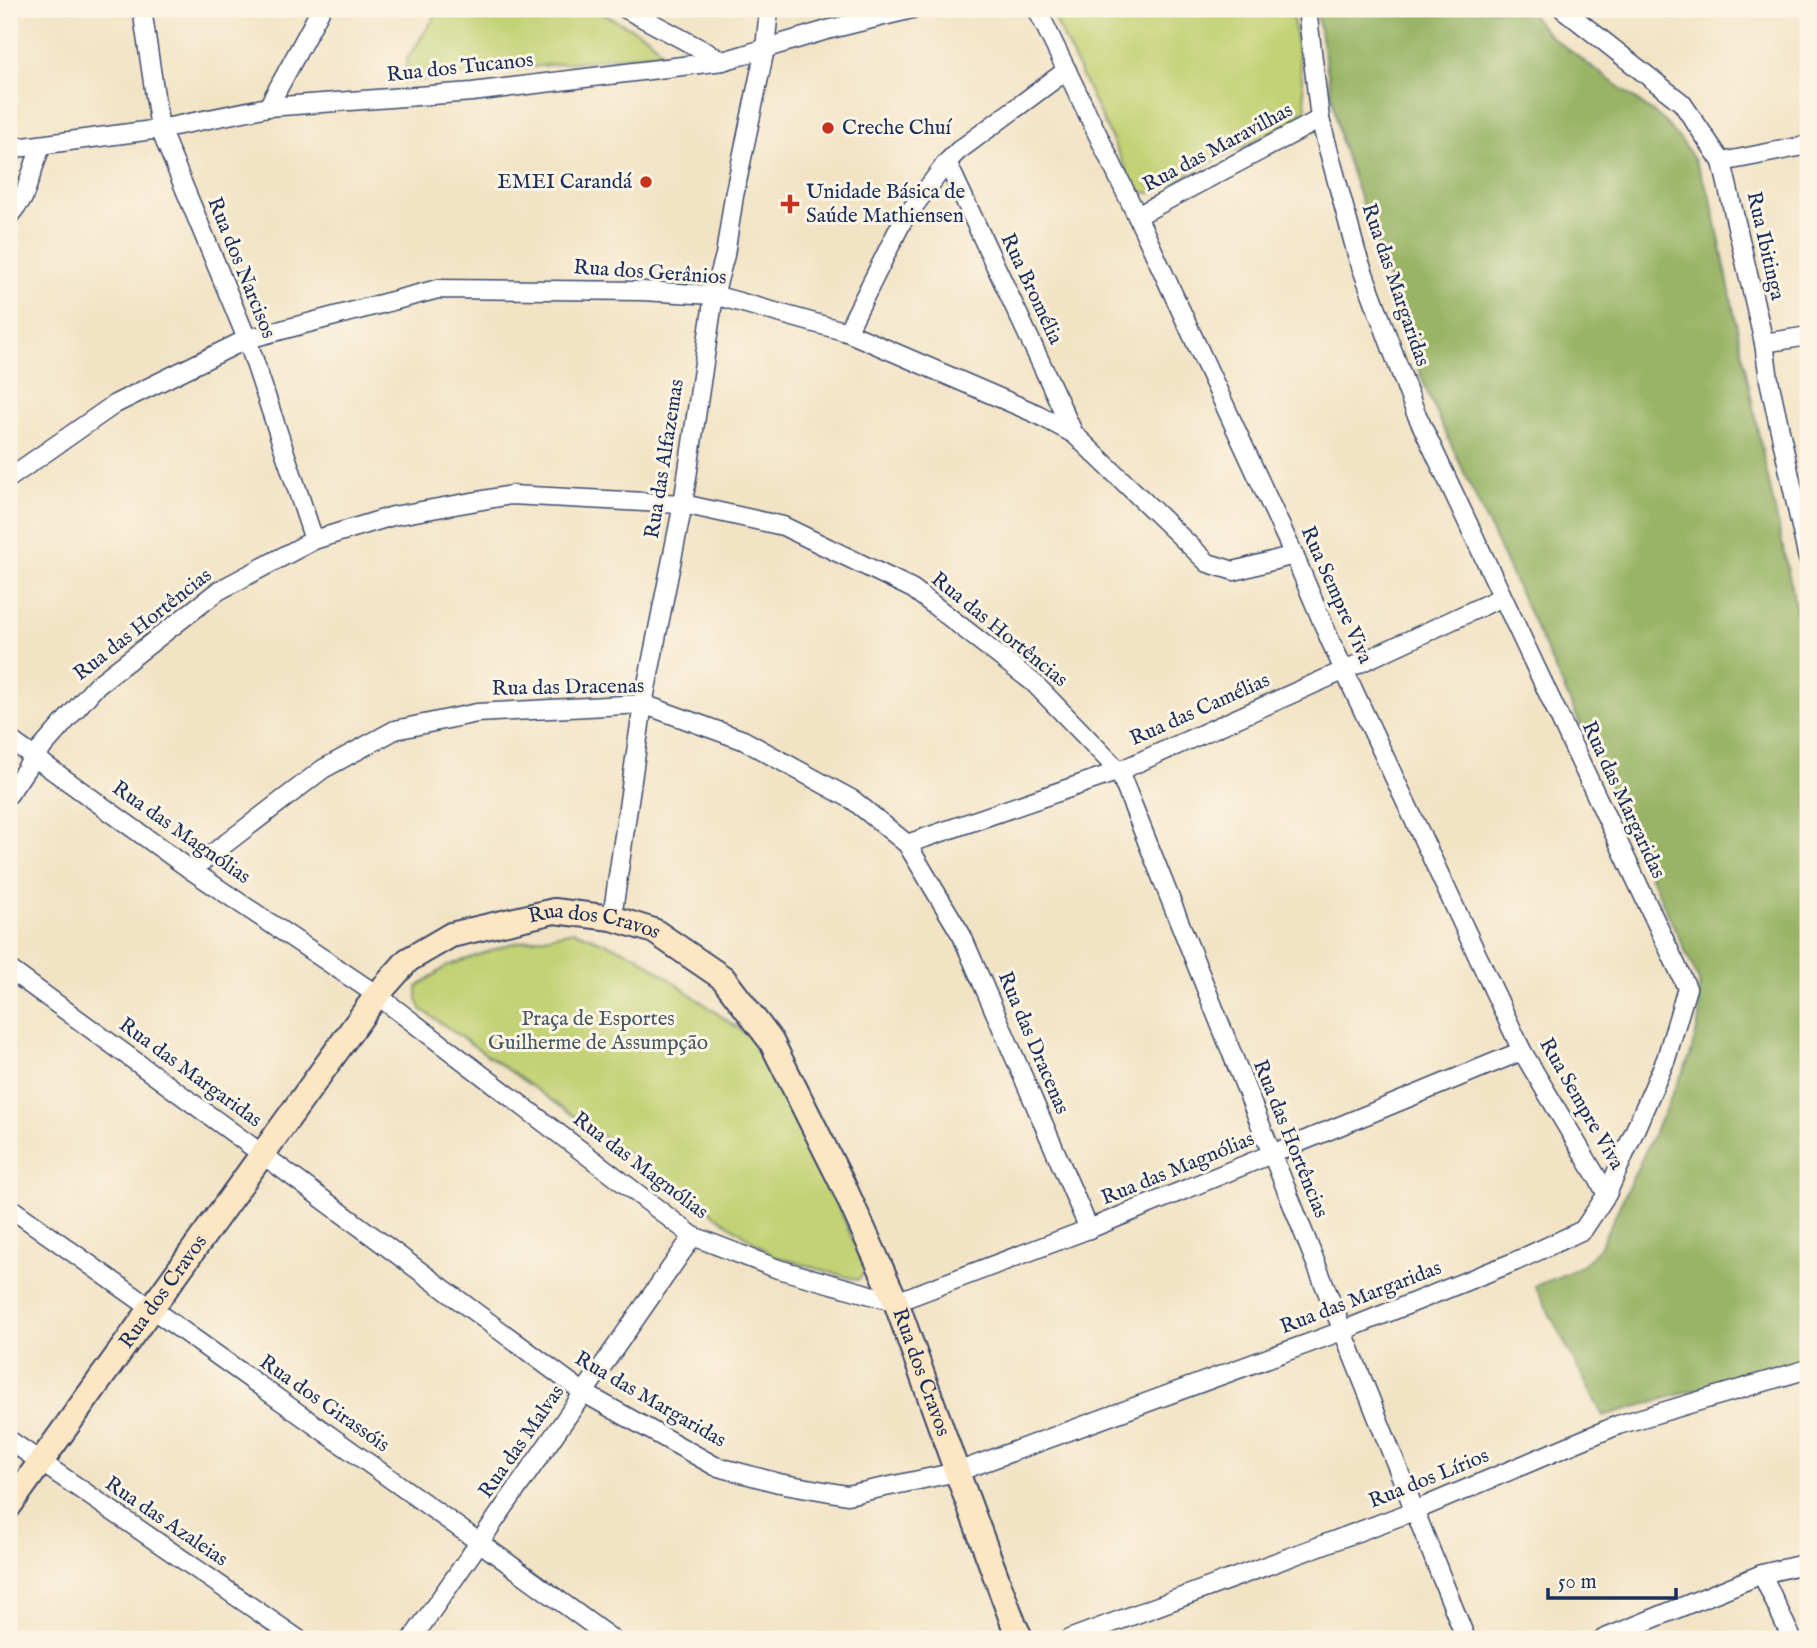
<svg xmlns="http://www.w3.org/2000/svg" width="1817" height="1648" viewBox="0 0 1817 1648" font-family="'IM FELL English',serif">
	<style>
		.green { fill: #c2d274; stroke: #6e8069; stroke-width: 2 }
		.forest { fill: #99b466; stroke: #5a7262; stroke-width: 2 }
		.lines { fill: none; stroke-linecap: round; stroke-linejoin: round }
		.street-casing { stroke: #3b4a6d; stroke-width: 21 }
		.secondary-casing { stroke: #3b4a6d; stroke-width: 28 }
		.street { stroke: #fff; stroke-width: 18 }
		.secondary { stroke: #fce6c4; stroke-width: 24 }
		.poi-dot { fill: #c8321e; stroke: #fcf5e5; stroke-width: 2.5 }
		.labels { text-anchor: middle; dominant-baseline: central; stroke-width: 6; stroke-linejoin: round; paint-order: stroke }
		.street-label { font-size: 21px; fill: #1b2f5e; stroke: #fcf5e5 }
		.poi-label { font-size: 21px; fill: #1b2f5e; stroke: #fcf5e5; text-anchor: start }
		.park-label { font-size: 21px; fill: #455864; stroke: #fcf5e5 }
	</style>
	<rect width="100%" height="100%" fill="#fcf5e5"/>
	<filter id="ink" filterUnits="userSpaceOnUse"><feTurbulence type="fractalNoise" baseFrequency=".0143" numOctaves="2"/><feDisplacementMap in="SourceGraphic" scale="14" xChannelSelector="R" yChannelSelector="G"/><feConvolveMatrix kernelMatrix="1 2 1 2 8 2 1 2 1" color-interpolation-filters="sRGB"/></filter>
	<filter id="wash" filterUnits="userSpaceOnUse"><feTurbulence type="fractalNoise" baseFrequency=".00686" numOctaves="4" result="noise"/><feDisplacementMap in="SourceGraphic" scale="28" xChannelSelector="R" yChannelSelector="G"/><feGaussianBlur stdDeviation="1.57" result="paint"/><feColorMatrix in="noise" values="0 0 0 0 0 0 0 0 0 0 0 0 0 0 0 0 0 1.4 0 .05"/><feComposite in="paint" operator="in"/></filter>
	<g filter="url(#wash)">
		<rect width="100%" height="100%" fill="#f2e3c5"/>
		<g class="green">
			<polygon points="440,9 593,9 647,36 662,52 404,82 407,59"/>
			<polygon points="1050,9 1292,9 1306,107 1298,119 1151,193 1137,192"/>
			<polygon points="574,931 636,955 757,1042 791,1094 866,1271 858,1280 774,1256 421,1009 417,998 417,987 447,966 510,944"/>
		</g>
		<path class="forest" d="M1316 9H1528L1539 24 1549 35 1662 119 1684 144 1695 161 1711 198 1759 436 1797 613 1808 640V1358L1603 1416 1535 1286C1565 1274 1583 1271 1602 1243L1690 1057 1700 1018 1699 981 1426 390 1340 139Z"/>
	</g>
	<g filter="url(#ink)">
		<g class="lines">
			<defs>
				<g id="street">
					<polyline points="142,9 160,129 247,339 314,540"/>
					<polyline points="626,9 723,61"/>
					<polyline points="1037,9 1137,216 1294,555 1330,640 1522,1051 1607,1194"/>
					<polyline points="1563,9 1682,103 1722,162 1764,343 1769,380 1808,559"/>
					<polyline points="268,107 321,9"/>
					<polyline points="9,149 160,129 268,107 472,92 723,61 827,30 912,9"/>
					<polyline points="947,162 1074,434"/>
					<polyline points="1722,162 1808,145"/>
					<polyline points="9,216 23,198 41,146"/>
					<polyline points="1137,216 1320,119"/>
					<polyline points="847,332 902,222 947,162 958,151 1067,70"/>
					<polyline points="1764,343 1808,336"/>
					<polyline points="9,478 115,404 247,339 438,289 642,291 714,295 847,332 1037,414 1074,434 1208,563 1234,571 1294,555"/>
					<polyline points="9,739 191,870 377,995 693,1236 778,1269 896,1302 1089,1229 1522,1051"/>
					<polyline points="9,794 34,757 97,685 218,591 314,540 393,516 511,495 683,504 783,526 913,589 1034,683 1119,771 1466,1639"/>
					<polyline points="907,844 1119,771 1345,670 1502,597"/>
					<polyline points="191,870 323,769 395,730 477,713 643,704 743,740 853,800 907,844 962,936 1089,1229"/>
					<polyline points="612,918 643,704 683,504 714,295 725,255 734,196 765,49 769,9"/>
					<polyline points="9,969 262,1154 584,1393 715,1466 779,1483 847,1495 957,1472 1342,1331 1514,1262 1583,1230 1607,1194 1666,1059 1687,988 1415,411 1357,255 1320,119 1307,9"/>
					<polyline points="9,1207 479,1542 612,1639"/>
					<polyline points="9,1440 298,1639"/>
					<polyline points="1762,1574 1792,1639"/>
					<polyline points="412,1639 693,1236"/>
					<polyline points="1069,1639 1414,1511 1618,1425 1808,1369"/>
					<polyline points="1603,1639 1762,1574 1808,1563"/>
				</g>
				<g id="secondary">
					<path id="s1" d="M9 1506 377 995 408 960 451 935 554 911 612 918 654 931 723 978 771 1041 843 1185 896 1302 957 1472 1014 1625 1021 1639"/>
				</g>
			</defs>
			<use href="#street" class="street-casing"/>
			<use href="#secondary" class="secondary-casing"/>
			<use href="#street" class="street"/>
			<use href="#secondary" class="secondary"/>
		</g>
	</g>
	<g class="poi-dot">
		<circle cx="828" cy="128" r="7"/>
		<circle cx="646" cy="182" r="7"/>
		<path d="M786.5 193.5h7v7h7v7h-7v7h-7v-7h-7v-7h7z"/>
	</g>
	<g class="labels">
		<g class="street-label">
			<text transform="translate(460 68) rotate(-6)">Rua dos Tucanos</text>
			<text transform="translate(1218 148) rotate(-28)">Rua das Maravilhas</text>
			<text transform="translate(1765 246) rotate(77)">Rua Ibitinga</text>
			<text transform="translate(241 268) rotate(68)">Rua dos Narcisos</text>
			<text transform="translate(650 273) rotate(4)">Rua dos Gerânios</text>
			<text transform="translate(1395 285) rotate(71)">Rua das Margaridas</text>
			<text transform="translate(1031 289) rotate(65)">Rua Bromélia</text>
			<text transform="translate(665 459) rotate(-81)">Rua das Alfazemas</text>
			<text transform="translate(1336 595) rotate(66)">Rua Sempre Viva</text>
			<text transform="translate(143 625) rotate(-38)">Rua das Hortências</text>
			<text transform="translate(999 630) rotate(39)">Rua das Hortências</text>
			<text transform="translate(568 688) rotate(-1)">Rua das Dracenas</text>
			<text transform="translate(1200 710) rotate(-24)">Rua das Camélias</text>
			<text transform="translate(1623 800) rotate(65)">Rua das Margaridas</text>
			<text transform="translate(181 833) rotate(35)">Rua das Magnólias</text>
			<text stroke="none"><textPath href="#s1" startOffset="873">Rua dos Cravos</textPath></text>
			<text transform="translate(1033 1043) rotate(67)">Rua das Dracenas</text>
			<text transform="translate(190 1073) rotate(36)">Rua das Margaridas</text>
			<text transform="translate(1581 1104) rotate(60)">Rua Sempre Viva</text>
			<text transform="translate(1290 1139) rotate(68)">Rua das Hortências</text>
			<text transform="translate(640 1166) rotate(37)">Rua das Magnólias</text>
			<text transform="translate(1178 1169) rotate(-22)">Rua das Magnólias</text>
			<text stroke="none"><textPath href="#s1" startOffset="264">Rua dos Cravos</textPath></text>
			<text transform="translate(1361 1298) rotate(-21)">Rua das Margaridas</text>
			<text stroke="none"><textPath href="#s1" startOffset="1461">Rua dos Cravos</textPath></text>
			<text transform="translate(650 1400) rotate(30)">Rua das Margaridas</text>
			<text transform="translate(324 1404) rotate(35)">Rua dos Girassóis</text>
			<text transform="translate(522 1442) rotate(-55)">Rua das Malvas</text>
			<text transform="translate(1429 1479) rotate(-22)">Rua dos Lírios</text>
			<text transform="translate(166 1522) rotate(34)">Rua das Azaleias</text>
		</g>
		<g class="poi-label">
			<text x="842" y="128">Creche Chuí</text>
			<text x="632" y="182" text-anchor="end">EMEI Carandá</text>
			<text x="806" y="192">Unidade Básica de<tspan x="806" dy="24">Saúde Mathiensen</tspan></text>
		</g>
		<g class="park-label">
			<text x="598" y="1019">Praça de Esportes<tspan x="598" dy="24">Guilherme de Assumpção</tspan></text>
		</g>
	</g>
	<rect width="1817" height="1648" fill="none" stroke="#fcf5e5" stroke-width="35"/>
	<path d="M1548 1588v10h128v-10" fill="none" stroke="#1b2f5e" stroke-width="3.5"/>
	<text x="1558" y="1588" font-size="21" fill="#1b2f5e" stroke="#fcf5e5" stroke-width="5" paint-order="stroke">50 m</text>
</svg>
